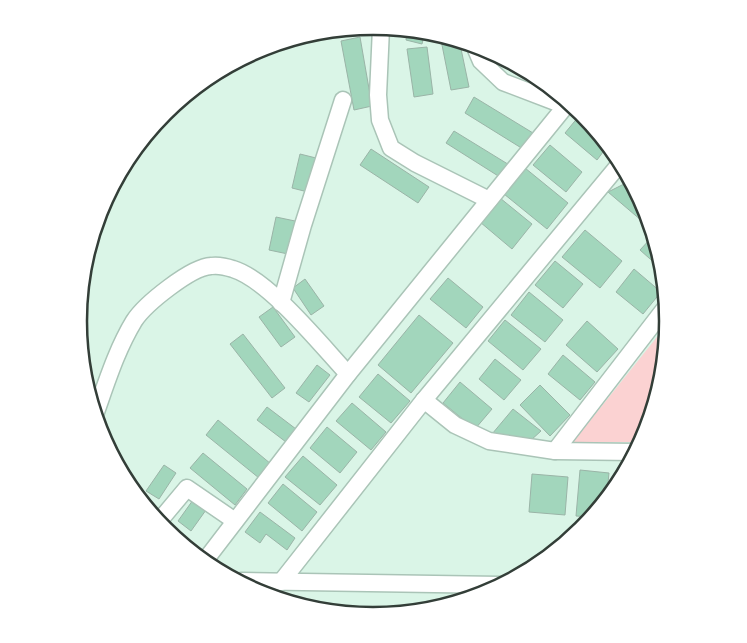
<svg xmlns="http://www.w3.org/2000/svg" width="747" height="643" viewBox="0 0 747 643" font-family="'Public Sans',sans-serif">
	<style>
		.green { fill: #fbd2d2 }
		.building { fill: #a2d6bc; stroke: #9ab4a7 }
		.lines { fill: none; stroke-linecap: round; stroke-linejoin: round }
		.minor-casing { stroke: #aac4b7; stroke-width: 19 }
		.minor { stroke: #fff; stroke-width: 16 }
		.rim { fill: none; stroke: #333e38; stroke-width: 2.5 }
	</style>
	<rect width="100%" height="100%" fill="#daf5e7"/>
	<polygon class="green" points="669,322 646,435 641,442 573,442"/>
	<g class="building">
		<polygon points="407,33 424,36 422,44 406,40"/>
		<polygon points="360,37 372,106 354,110 341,41"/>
		<polygon points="441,40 460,44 469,87 451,90"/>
		<polygon points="427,47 433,94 414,97 407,49"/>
		<polygon points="474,97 533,133 523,149 465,113"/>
		<polygon points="579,116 591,126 606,148 597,160 565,133"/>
		<polygon points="454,131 511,166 503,179 446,143"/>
		<polygon points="550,145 582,172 566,192 533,165"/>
		<polygon points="371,149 429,187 418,203 360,165"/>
		<polygon points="300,154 316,158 308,192 292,188"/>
		<polygon points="525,168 568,203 547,229 504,194"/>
		<polygon points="628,182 646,209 648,217 642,221 608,192"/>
		<polygon points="500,198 532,224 512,249 480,222"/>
		<polygon points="276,217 295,221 288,254 269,250"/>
		<polygon points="585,230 622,261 600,288 562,257"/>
		<polygon points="652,237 658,266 640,250"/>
		<polygon points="555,261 583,284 563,308 535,285"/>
		<polygon points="634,269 661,292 643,314 616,292"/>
		<polygon points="448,278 483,307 466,328 430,299"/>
		<polygon points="305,279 324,306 311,315 293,288"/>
		<polygon points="529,292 563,320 545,342 511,315"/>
		<polygon points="273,307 295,337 281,347 259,317"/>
		<polygon points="419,315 453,343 411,393 378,365"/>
		<polygon points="505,320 541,349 523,370 488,341"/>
		<polygon points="587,321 618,349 597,372 566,345"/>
		<polygon points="243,334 285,388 272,398 230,344"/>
		<polygon points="563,355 595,382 580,400 548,374"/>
		<polygon points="495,359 521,380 504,400 479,379"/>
		<polygon points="317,365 330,375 309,402 296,393"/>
		<polygon points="378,374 410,401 391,423 359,397"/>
		<polygon points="460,382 492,409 475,429 443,403"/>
		<polygon points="540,385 570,415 550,436 520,405"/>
		<polygon points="352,403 386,432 371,450 336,421"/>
		<polygon points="267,407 296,429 286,442 257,420"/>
		<polygon points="513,409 541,431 530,441 492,434"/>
		<polygon points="218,420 271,464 259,478 206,435"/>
		<polygon points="327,427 357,452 340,473 310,448"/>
		<polygon points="203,453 247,489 235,505 190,468"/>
		<polygon points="303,456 337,485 320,505 285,477"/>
		<polygon points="164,465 176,473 159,499 146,491"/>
		<polygon points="580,470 609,473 607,493 591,517 576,516"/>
		<polygon points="532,474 568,477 565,515 529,512"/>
		<polygon points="283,484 317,512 302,531 268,503"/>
		<polygon points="193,500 206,510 191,531 178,521"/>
		<polygon points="260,512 295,538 287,550 266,534 260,543 245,532"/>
	</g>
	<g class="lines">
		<defs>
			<g id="minor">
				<polyline points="381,28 378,95 380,120 391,148 415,163 489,200"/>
				<polyline points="475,47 481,61 503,82 566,106"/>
				<polyline points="281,303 303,225 343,100"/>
				<polyline points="424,400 455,425 489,441 555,451 635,452"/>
				<path d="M96 412C107 381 117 349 134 321 145 304 191 267 211 266 217 265 227 267 233 269 269 280 321 345 348 374"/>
				<polyline points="555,451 666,307"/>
				<polyline points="161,519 187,488 235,521"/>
				<polyline points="207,558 348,374 568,103"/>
				<polyline points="241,581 500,585"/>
				<polyline points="281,582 424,400 618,166"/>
			</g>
		</defs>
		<use href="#minor" class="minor-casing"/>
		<use href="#minor" class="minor"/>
	</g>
	<path d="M0 0H747V643H0ZM87 321a286 286 0 1 1 572 0a286 286 0 1 1-572 0Z" fill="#fff" fill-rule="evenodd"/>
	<path class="rim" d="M87 321a286 286 0 1 1 572 0a286 286 0 1 1-572 0Z"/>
</svg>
